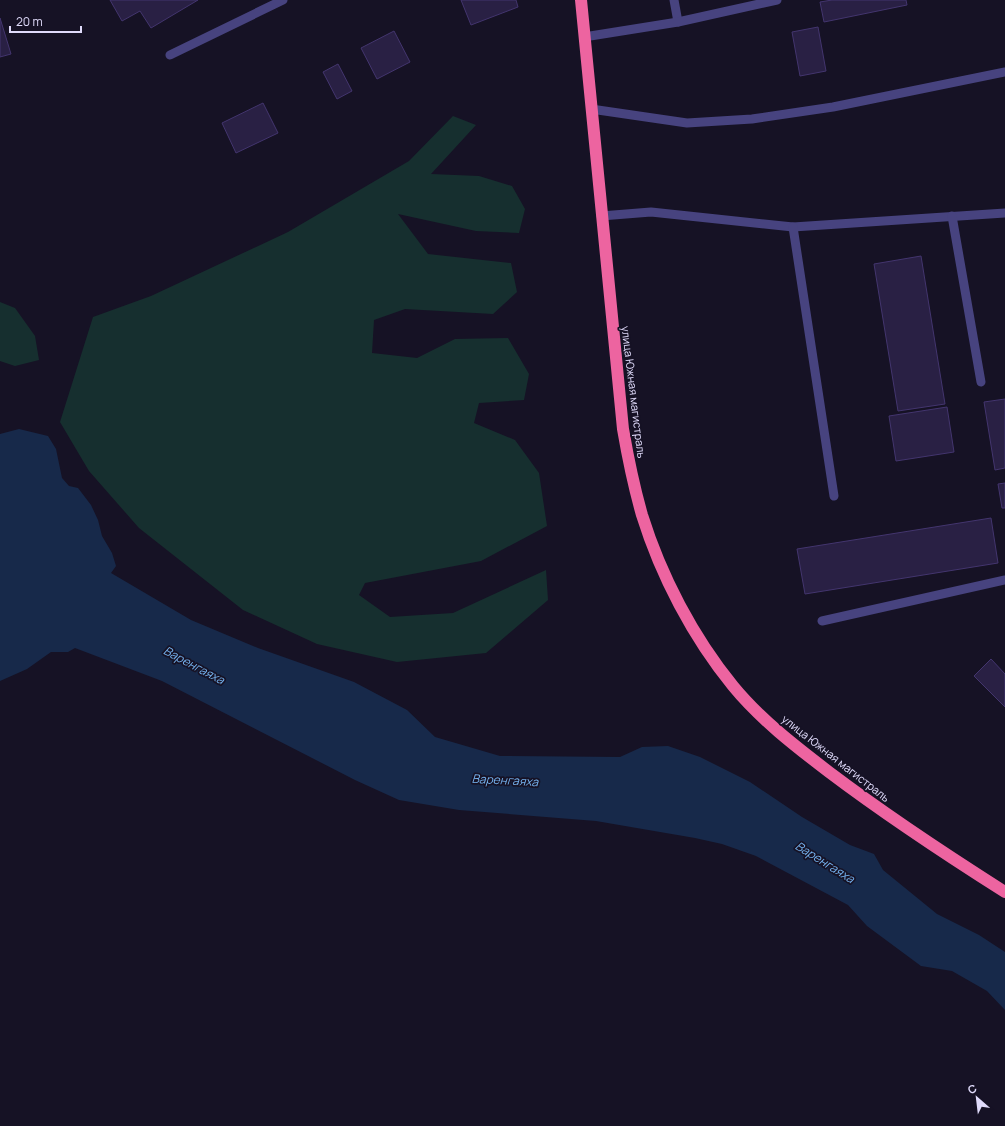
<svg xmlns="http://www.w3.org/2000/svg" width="1005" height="1126" viewBox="0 0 1005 1126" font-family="Manrope,sans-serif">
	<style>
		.green { fill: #162f2f }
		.water { fill: #17294a }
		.building { fill: #292044; stroke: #43356e }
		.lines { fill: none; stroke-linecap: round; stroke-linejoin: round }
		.lane { stroke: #47437f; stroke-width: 9 }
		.highway { stroke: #ed64a0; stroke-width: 12 }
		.labels { text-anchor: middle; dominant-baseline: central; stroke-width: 3.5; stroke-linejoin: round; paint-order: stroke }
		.street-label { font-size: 11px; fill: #e0dbfb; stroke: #161225 }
		.water-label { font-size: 12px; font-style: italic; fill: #75b2ef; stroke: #161225 }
	</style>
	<rect width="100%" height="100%" fill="#161225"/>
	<g class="green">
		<polygon points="453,116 476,125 431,174 479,176 512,186 525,209 519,233 476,231 398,214 428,254 511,263 517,292 493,314 405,309 374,320 372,353 417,358 455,339 508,338 529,374 524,400 479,403 474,423 515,440 539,473 547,526 481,561 365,583 359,595 390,617 453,613 546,570 548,600 486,653 397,662 317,644 243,610 139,528 89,471 60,422 93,317 151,296 288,232 409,161"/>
		<polygon points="0,302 15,308 35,336 39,360 15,366 0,361"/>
	</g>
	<polygon class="water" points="19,429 48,436 56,449 62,478 69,486 78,488 91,505 98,520 102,536 112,553 116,566 111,573 191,620 258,648 354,682 407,710 435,737 500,756 620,757 642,747 668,746 700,757 750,782 802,817 850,845 874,854 883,870 937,914 979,935 1005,952 1005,1010 987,991 952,971 921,966 867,926 848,905 756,856 722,844 695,838 596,821 459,810 399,800 355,780 162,681 75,648 68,652 51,652 27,669 0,681 0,434"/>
	<g class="building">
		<polygon points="110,0 198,0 151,28 140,11 122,21"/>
		<polygon points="461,0 516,0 518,7 471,25"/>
		<polygon points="832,0 906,0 907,5 824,22 820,2"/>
		<polygon points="0,18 11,54 0,57"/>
		<polygon points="818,27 826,71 800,76 792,32"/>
		<polygon points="394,31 410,62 377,79 361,48"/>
		<polygon points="338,64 352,91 337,99 323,72"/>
		<polygon points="263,103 278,133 236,153 222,123"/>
		<polygon points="921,256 945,404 898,411 874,264"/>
		<polygon points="1005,399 1005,468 995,470 984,402"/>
		<polygon points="947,407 954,452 896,461 889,416"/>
		<polygon points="1005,483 1005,508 1002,508 998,484"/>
		<polygon points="991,518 998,563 805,594 797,549"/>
		<polygon points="991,659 1005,674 1005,707 974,676"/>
	</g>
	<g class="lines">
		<g class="lane">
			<polyline points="674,0 678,22"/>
			<polyline points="584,37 678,22 777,0"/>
			<polyline points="170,55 283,0"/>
			<polyline points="591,109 687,123 752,119 833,107 1005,72"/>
			<polyline points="601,216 651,212 793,227 1005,213"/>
			<polyline points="952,216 981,382"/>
			<polyline points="793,227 834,496"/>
			<polyline points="822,621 1005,580"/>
		</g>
		<path class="highway" d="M581 0 623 429C628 458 634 487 642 515 661 576 693 637 733 686 760 719 795 746 829 772 886 815 945 854 1005 892"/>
	</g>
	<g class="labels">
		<g class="street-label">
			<text transform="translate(634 392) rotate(83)">улица Южная магистраль</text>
			<text transform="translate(836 758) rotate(38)">улица Южная магистраль</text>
		</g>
		<g class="water-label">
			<text transform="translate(194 665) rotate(28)">Варенгаяха</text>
			<text transform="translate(505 780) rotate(3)">Варенгаяха</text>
			<text transform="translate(825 862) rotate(32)">Варенгаяха</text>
		</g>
	</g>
	<g transform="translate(977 1098) rotate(332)" stroke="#161225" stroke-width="3" paint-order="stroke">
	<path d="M0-3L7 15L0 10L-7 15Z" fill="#e0dbfb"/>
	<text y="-6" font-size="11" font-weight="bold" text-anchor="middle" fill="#e0dbfb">С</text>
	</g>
	<path d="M10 26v6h71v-6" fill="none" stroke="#e0dbfb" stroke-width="2"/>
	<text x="16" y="26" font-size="12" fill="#e0dbfb" stroke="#161225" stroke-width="3" paint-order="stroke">20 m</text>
</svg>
